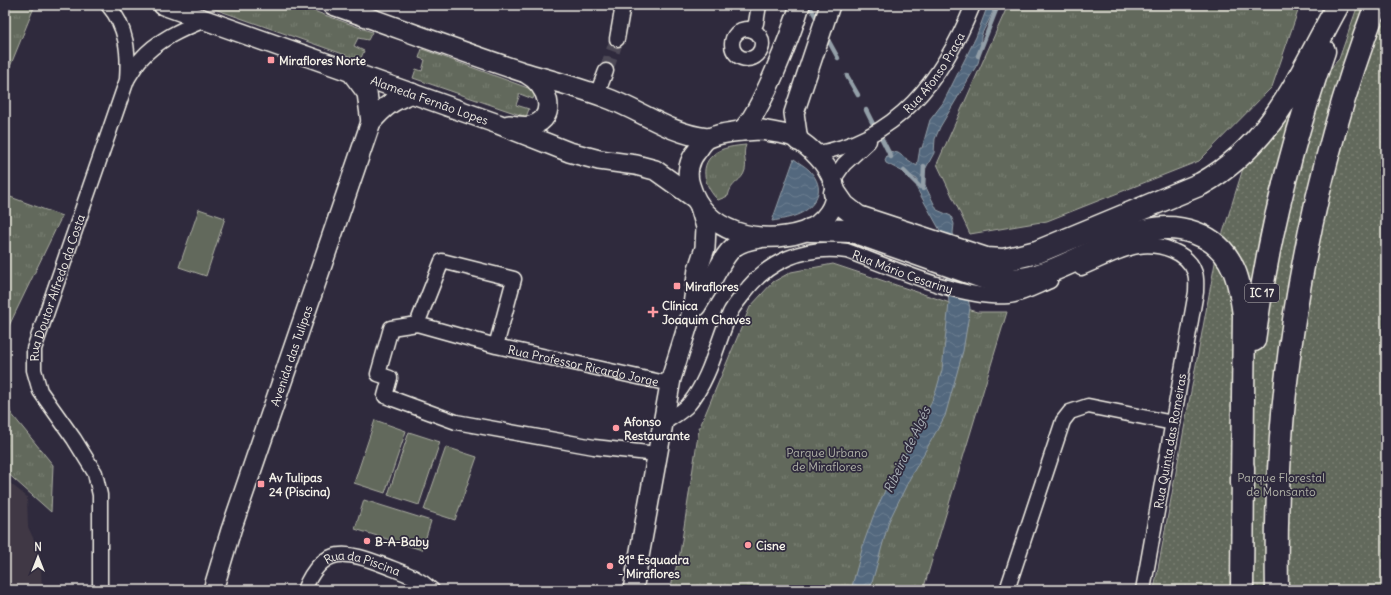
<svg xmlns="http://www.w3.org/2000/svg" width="1391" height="595" viewBox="0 0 1391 595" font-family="Delius,sans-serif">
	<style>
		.built { fill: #413945 }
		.grass { fill: url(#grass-tufts); stroke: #abada2 }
		.park { fill: url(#park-dots); stroke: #abada2 }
		.pitch { fill: #62695b; stroke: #abada2 }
		.water { fill: url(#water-waves); stroke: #939fa8 }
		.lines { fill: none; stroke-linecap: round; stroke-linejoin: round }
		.stream { stroke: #939fa8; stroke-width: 4.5 }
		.street-tunnel { stroke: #4d4857; stroke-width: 14; stroke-dasharray: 14 7; stroke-linecap: butt }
		.street-casing { stroke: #f4f1e8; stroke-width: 17 }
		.secondary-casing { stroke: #f4f1e8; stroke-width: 22 }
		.highway-casing { stroke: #f4f1e8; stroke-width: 25 }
		.street { stroke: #2f2a3d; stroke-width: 14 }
		.secondary { stroke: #2f2a3d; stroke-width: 19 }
		.highway { stroke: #2f2a3d; stroke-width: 22 }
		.poi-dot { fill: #ff9aa2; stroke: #2f2a3d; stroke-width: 1.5 }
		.labels { text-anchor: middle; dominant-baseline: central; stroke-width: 3.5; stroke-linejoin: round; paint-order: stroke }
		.shield { fill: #2f2a3d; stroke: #b9b5b5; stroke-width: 1 }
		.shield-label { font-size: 11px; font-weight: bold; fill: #f4f1e8 }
		.poi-label { font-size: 12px; font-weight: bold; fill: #f4f1e8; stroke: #2f2a3d; text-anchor: start }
		.street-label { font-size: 12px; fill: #f4f1e8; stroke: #2f2a3d }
		.park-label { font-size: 12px; fill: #b2b4a9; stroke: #2f2a3d }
		.water-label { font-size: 13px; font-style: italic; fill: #acb3b8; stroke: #2f2a3d }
	</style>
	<defs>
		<pattern id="grass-tufts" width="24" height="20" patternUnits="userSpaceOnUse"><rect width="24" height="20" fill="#62695b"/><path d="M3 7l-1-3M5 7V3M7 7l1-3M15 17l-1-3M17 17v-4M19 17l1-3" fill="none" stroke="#797f73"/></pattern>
		<pattern id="park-dots" width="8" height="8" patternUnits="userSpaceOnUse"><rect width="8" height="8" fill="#62695b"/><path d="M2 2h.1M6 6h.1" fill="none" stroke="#797f73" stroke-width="1.8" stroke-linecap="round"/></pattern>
		<pattern id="water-waves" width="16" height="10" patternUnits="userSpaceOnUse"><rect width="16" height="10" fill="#53687e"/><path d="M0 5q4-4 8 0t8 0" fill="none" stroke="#6c7e90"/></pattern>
	</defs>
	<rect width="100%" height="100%" fill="#2f2a3d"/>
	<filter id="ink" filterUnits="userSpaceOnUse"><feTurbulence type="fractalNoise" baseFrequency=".025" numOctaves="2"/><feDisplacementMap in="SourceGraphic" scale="8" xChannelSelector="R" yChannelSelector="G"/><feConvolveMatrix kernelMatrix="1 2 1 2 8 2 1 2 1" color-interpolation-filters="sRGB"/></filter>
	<g filter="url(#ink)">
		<polygon class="built" points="5,479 27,497 28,527 40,553 42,590 5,590"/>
		<g class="grass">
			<polygon points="5,5 35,5 5,79"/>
			<polygon points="203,5 297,5 372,32 368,40 358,38 354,46 364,51 360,60"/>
			<polygon points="1008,5 1300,5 1272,87 1199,161 1047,221 970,234 937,164"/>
			<polygon points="422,49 536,91 533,99 520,94 516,105 529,109 526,117 413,78 416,69 422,71 425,60 419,58"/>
			<path d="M746 145C742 155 747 161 745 170 742 182 731 181 728 196L718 200C706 189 698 167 713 155 721 147 736 146 746 145Z"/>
			<polygon points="5,195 62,216 5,334"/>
			<polygon points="833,264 977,312 1007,312 923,590 670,590 680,553 699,429 750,307 773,282 791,272"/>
			<polygon points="5,371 10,412 53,465 51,512 5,471"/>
		</g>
		<polygon class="park" points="1358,5 1386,5 1386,590 1154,590 1217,252 1245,162 1339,59"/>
		<g class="pitch">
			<polygon points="199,209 225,218 206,276 179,267"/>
			<polygon points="375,420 406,431 385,493 354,483"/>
			<polygon points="409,432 440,442 419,505 388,495"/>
			<polygon points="446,447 477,457 455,520 424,510"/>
			<polygon points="364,500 431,521 422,550 355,529"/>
		</g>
		<g class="water">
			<path d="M988 5H994C993 17 984 26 981 37 980 46 981 54 978 63L940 127 935 139 934 153 921 177 937 210 951 216 954 224 953 233 970 308 963 351 945 416 910 478 889 521 870 590H851L864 542 873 517 887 486 923 422 936 391 942 370 949 303 941 232 917 189V179L886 163 885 160 889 151 898 153 917 166 920 148H922L930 120 943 103 976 37Z"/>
			<path d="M794 159C799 163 805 166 809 170 815 176 820 185 818 193 812 214 791 218 772 221Z"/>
		</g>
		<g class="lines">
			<g class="stream">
				<polyline points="809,5 817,19"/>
				<polyline points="827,38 838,58"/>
				<polyline points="978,56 998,5"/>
				<polyline points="847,76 858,95"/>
				<polyline points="866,110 873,124"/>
				<polyline points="882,139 891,157"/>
				<polyline points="904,171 920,187"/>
				<polyline points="923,189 924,166"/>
			</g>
			<polyline class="street-tunnel" points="606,71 617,39"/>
			<defs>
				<g id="street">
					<circle cx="747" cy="44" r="15"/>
					<polyline points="752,30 756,23 759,5"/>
					<polyline points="617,39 623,5"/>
					<path d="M128 78C132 72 136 65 140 60 157 40 182 29 205 20"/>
					<polyline points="597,94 606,71"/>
					<path id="s1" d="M813 154C897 141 943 79 973 5"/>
					<polyline points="833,180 844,164 869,141"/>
					<path d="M1081 268C1099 261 1119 249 1138 246 1159 243 1188 251 1195 273 1197 279 1196 286 1196 292L1143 590"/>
					<polyline points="417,324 391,328 378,374 390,378 385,396 456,422 594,447 657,454"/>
					<path id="s2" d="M496 346 514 279 442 261 417 324 496 346 670 384"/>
					<path id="s3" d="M662 424C670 418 683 412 689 404 710 379 717 343 730 313 733 307 738 301 742 296 766 261 805 245 847 251 891 267 962 300 1008 296 1022 295 1037 286 1050 281"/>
					<path id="s4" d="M100 590V495L95 473 74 439 40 391 34 370V349L127 80C129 53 127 27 108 5"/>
					<path id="s5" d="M304 590C323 544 347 551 386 566 404 573 418 577 432 590"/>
					<polyline points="1007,590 1063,421 1070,412 1088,406 1173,423"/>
				</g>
				<g id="secondary">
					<path id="s6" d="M163 5 498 124 569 152 599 160 636 165 655 170 693 197"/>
					<path d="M333 5C396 27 459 51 523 72 550 80 577 87 604 97 641 110 667 133 707 138"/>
					<polyline points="352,73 367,93 371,122"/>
					<path d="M509 125C516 126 524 127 531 126 560 118 547 84 527 74"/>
					<path d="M763 130C772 133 787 133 795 138 810 147 828 164 833 181 841 204 824 225 803 232 760 246 704 233 690 185 686 173 689 160 697 151 700 147 704 140 709 138 726 131 745 131 763 130Z"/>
					<path d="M741 131C760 116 792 31 800 5"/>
					<polyline points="798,141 794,113 830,5"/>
					<path d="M696 306C702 296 709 286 714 276 728 252 730 242 760 238"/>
					<path id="s7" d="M213 590 231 530 371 122C385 106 392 101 412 93"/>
					<polyline points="633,590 671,379 692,312 698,269 705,248 706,227 700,207"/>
				</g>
				<g id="highway">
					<path d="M835 193 844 206 858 217 986 259 1004 260 1037 252 1201 184C1274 143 1299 75 1338 5"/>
					<path d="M810 230 852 231 985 278C1004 281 1021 281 1039 275 1074 264 1105 243 1140 232 1177 221 1219 233 1234 270 1240 284 1242 300 1244 315L1242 483"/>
					<path d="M1254 340C1267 242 1291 145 1324 51"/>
					<polyline points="1242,590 1243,468"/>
					<path d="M1277 590C1273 390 1305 193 1376 5"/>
				</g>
			</defs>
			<use href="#street" class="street-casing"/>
			<use href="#secondary" class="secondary-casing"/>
			<use href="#highway" class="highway-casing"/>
			<use href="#street" class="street"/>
			<use href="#secondary" class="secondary"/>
			<use href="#highway" class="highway"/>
		</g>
	</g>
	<g class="poi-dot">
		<rect x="267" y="56" width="8" height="8" rx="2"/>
		<rect x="673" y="282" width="8" height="8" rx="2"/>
		<path d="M651 306h4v4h4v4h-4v4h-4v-4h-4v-4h4z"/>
		<circle cx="616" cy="428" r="4"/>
		<rect x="257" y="480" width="8" height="8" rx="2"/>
		<circle cx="367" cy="541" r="4"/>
		<circle cx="748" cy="545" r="4"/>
		<circle cx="610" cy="566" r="4"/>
	</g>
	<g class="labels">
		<rect class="shield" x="1245" y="284" width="34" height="18" rx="3"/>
		<g class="shield-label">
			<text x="1262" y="293">IC 17</text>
		</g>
		<g class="poi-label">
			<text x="279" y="60">Miraflores Norte</text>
			<text x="685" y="286">Miraflores</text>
			<text x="662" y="305">Clínica<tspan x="662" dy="14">Joaquim Chaves</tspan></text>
			<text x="624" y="421">Afonso<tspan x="624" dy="14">Restaurante</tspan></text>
			<text x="269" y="477">Av Tulipas<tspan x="269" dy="14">24 (Piscina)</tspan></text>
			<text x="375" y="541">B-A-Baby</text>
			<text x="756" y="545">Cisne</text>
			<text x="618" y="559">81ª Esquadra<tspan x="618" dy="14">- Miraflores</tspan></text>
		</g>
		<g class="street-label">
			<text stroke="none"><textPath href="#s1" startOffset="151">Rua Afonso Praça</textPath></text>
			<text stroke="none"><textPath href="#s6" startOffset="283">Alameda Fernão Lopes</textPath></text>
			<text stroke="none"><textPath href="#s3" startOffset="335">Rua Mário Cesariny</textPath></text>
			<text stroke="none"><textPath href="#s4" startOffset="324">Rua Doutor Alfredo da Costa</textPath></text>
			<text stroke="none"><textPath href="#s7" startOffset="247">Avenida das Tulipas</textPath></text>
			<text stroke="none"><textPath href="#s2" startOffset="383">Rua Professor Ricardo Jorge</textPath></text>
			<text transform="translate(1170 441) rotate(-80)">Rua Quinta das Romeiras</text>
			<text stroke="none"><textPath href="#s5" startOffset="76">Rua da Piscina</textPath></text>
		</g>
		<g class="park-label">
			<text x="827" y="452">Parque Urbano<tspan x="827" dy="14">de Miraflores</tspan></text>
			<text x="1281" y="477">Parque Florestal<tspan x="1281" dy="14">de Monsanto</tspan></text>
		</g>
		<g class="water-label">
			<text transform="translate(907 450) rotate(-65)">Ribeira de Algés</text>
		</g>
	</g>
	<rect width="1391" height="595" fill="none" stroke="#2f2a3d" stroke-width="20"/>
	<rect x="10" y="10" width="1371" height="575" fill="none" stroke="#f4f1e8" stroke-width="1.5" filter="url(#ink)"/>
	<g transform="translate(38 557)" stroke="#2f2a3d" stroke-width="3" paint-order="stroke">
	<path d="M0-3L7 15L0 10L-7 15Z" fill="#f4f1e8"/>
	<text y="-6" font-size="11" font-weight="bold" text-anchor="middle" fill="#f4f1e8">N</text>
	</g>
</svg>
